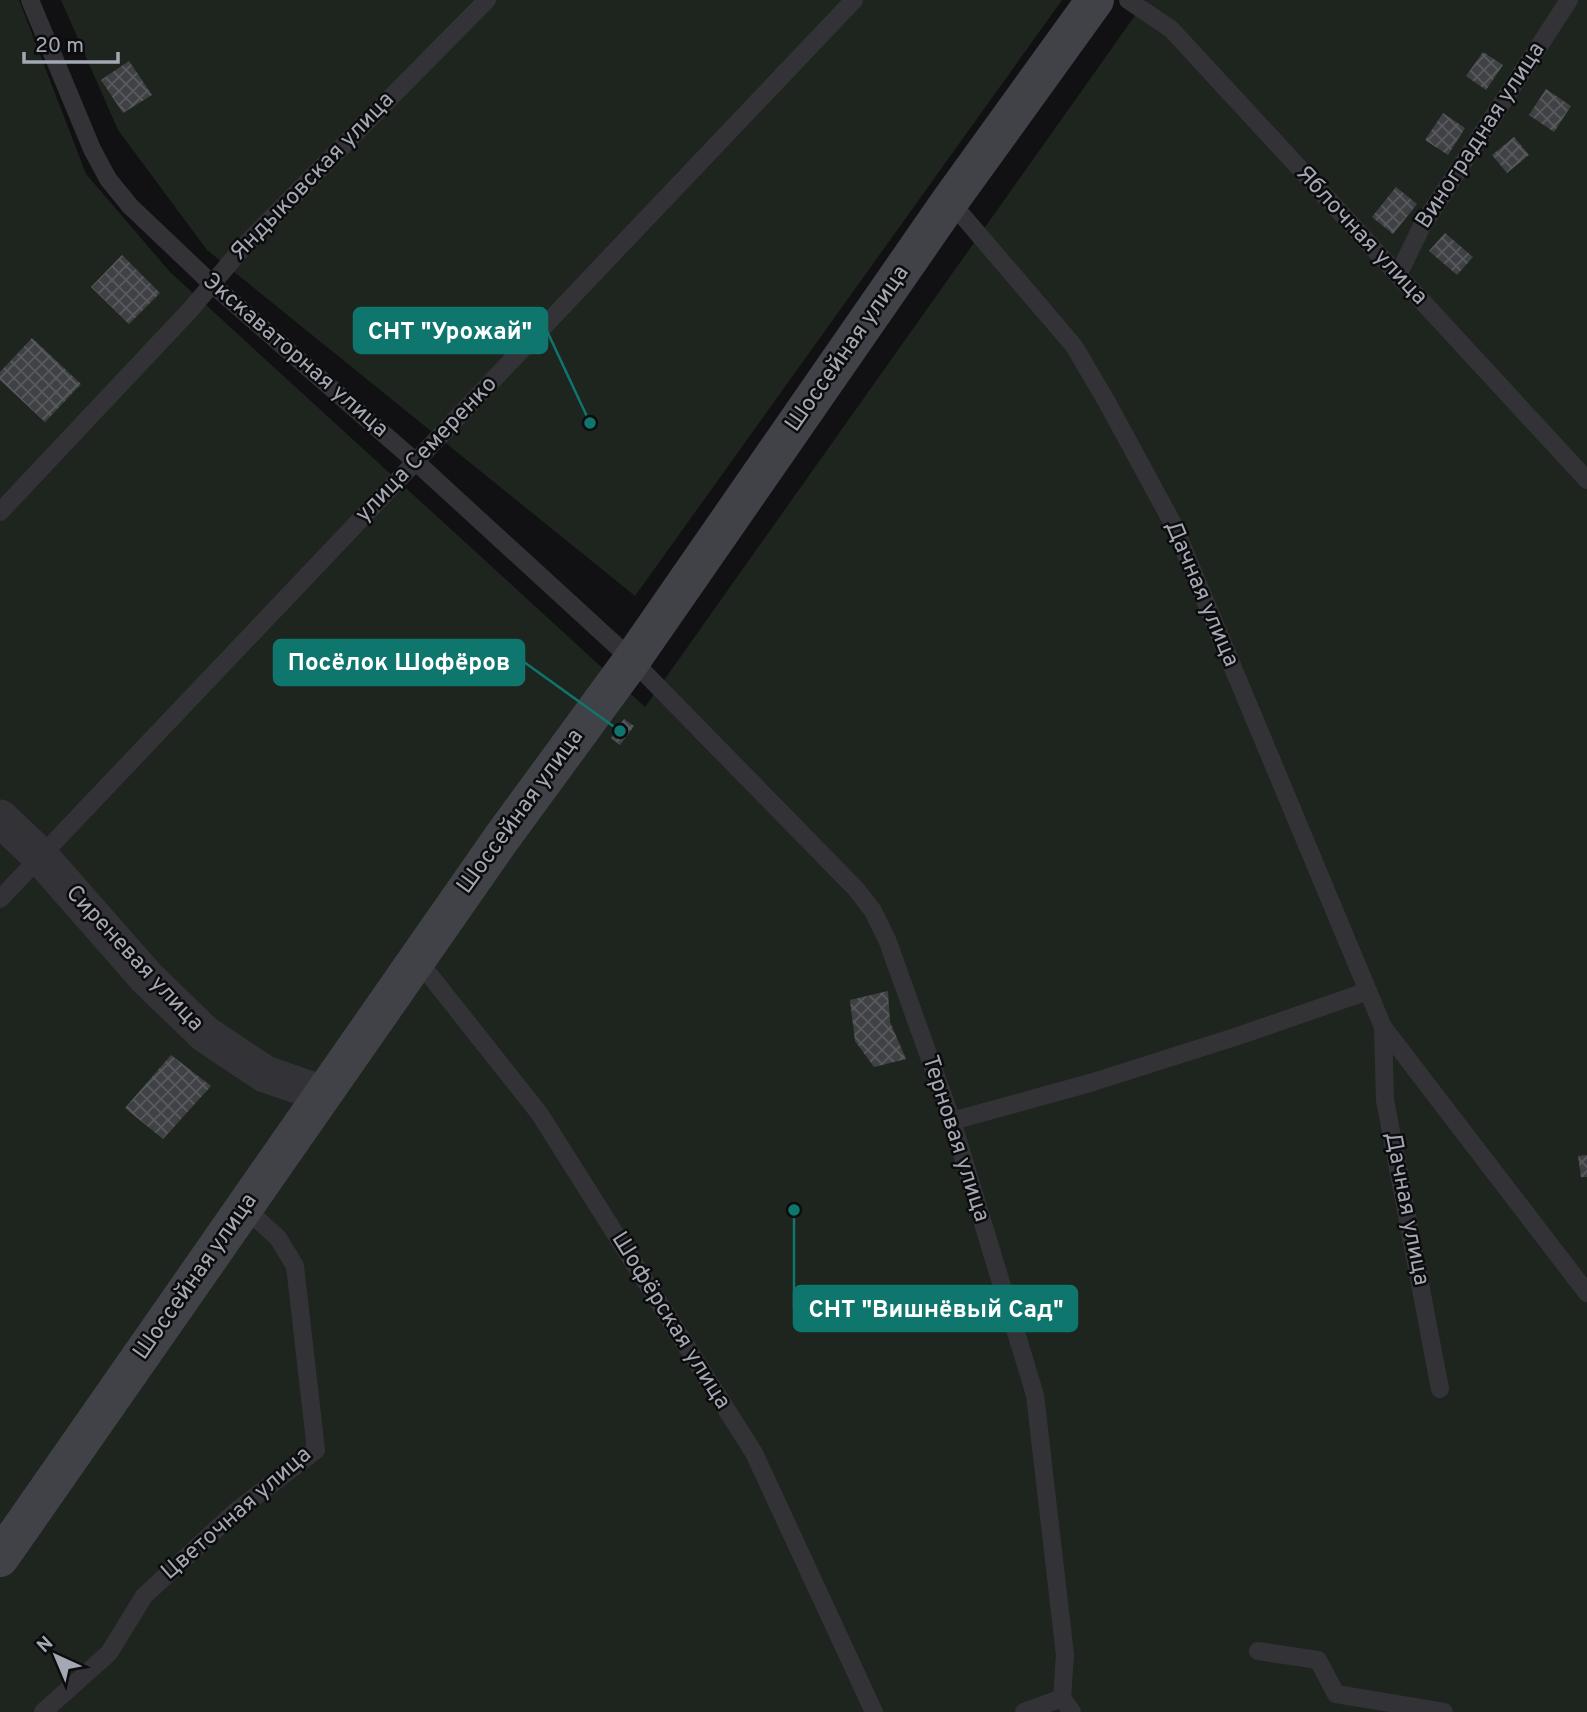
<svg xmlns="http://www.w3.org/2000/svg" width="1587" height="1712" viewBox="0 0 1587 1712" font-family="Overpass,sans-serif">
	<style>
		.garden { fill: #1e251f }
		.building { fill: url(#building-cross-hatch) }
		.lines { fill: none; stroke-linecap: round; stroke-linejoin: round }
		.lane { stroke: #333337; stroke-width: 18 }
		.street { stroke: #333337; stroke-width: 37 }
		.secondary { stroke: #414247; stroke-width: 38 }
		.labels { text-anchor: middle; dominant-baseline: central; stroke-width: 5; stroke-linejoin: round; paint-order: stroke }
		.street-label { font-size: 23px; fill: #a4a8b2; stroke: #0c0c0e }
		.leader { fill: none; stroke: #0f766e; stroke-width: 2.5 }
		.callout-dot { fill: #0f766e; stroke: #0c0c0e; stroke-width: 2.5 }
		.callout { fill: #0f766e; stroke: #0f766e; stroke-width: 2.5 }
		.callout-label { font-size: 24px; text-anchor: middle; font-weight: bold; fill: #fff }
	</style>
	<defs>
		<pattern id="building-cross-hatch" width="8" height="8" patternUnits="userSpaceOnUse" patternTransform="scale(1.75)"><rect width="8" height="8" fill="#404145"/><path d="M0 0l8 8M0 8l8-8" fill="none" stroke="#595a5d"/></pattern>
	</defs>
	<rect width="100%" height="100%" fill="#111113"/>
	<g class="garden">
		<polygon points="0,0 19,0 86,174 170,272 645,707 1146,0 1587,0 1587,1712 0,1712"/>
		<polygon points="61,0 1062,0 635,596 207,250 118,130"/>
	</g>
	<g class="building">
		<polygon points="1483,52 1503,65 1486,90 1466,76"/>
		<polygon points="129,61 152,95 123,113 101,80"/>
		<polygon points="1546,89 1571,106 1554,132 1529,115"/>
		<polygon points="1443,113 1465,128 1448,155 1425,140"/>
		<polygon points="1514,137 1529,155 1507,173 1492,155"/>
		<polygon points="1396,187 1417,204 1393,234 1372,217"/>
		<polygon points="1445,233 1473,257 1457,275 1429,251"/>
		<polygon points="122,255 160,293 129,324 91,287"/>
		<polygon points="32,338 81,384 45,422 0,380 0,372"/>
		<polygon points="624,719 634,726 620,745 611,738"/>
		<polygon points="888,991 890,1022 906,1059 874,1067 855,1041 850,1000"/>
		<polygon points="171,1055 211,1086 163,1139 125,1108"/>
		<polygon points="1587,1155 1587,1177 1581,1177 1578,1156"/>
	</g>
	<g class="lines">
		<g class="lane">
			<polyline points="30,0 92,149 108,179 130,206 212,284 416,462 632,660 856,889 873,911 888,942 952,1121 1035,1395 1065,1655 1062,1698 1072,1712"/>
			<polyline points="1128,0 1171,29 1587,480"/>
			<polyline points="950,201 1074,346 1108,404 1173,524 1383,1027 1587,1293"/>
			<polyline points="1398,275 1422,226 1569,0"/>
			<polyline points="0,512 191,309 245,245 487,0"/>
			<polyline points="0,899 854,0"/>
			<polyline points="417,959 539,1113 754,1453 874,1712"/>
			<polyline points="1383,1027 1385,1100 1440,1389"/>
			<polyline points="952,1121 1090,1083 1238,1036 1368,991"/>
			<polyline points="1258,1651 1318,1660 1336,1694 1444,1712"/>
			<polyline points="43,1712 109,1653 144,1596 235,1512 316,1450 295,1266 278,1238 244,1207"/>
			<polyline points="1024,1712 1062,1698"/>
		</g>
		<polyline class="street" points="0,818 40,856 147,978 205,1034 265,1074 323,1094"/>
		<polyline class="secondary" points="0,1558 501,839 632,660 950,201 1095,0"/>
	</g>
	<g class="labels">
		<g class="street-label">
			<text transform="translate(1481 136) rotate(-57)">Виноградная улица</text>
			<text transform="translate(313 177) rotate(-46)">Яндыковская улица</text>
			<text transform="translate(1361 236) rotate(47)">Яблочная улица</text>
			<text transform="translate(848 349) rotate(-55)">Шоссейная улица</text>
			<text transform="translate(295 356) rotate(41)">Экскаваторная улица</text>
			<text transform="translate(427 450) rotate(-46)">улица Семеренко</text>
			<text transform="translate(1201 594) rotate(67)">Дачная улица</text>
			<text transform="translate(521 812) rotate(-54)">Шоссейная улица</text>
			<text transform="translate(134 959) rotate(47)">Сиреневая улица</text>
			<text transform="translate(955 1139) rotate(72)">Терновая улица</text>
			<text transform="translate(1406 1209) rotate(79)">Дачная улица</text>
			<text transform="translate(196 1277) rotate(-55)">Шоссейная улица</text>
			<text transform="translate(670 1321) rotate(58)">Шофёрская улица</text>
			<text transform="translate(237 1514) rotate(-41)">Цветочная улица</text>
		</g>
	</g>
	<path class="leader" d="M590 423L547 331M620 731L524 662M794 1210L794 1309"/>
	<g class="callout-dot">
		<circle cx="590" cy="423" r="7"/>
		<circle cx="620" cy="731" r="7"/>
		<circle cx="794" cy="1210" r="7"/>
	</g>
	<g class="callout">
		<rect x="354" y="308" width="193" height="45" rx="7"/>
		<rect x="274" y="640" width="250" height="45" rx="7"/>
		<rect x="794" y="1286" width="283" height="45" rx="7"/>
	</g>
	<g class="callout-label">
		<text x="450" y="339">СНТ "Урожай"</text>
		<text x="399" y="670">Посёлок Шофёров</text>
		<text x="936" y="1317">СНТ "Вишнёвый Сад"</text>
	</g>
	<g transform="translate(56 1656) rotate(316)" stroke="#0c0c0e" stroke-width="5" paint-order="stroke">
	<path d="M0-5L12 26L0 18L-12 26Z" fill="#a4a8b2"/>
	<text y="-10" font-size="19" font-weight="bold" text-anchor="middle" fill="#a4a8b2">N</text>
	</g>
	<path d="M24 52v10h94v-10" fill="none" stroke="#a4a8b2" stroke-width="3.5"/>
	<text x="35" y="52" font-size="21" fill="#a4a8b2" stroke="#0c0c0e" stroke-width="5" paint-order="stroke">20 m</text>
</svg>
